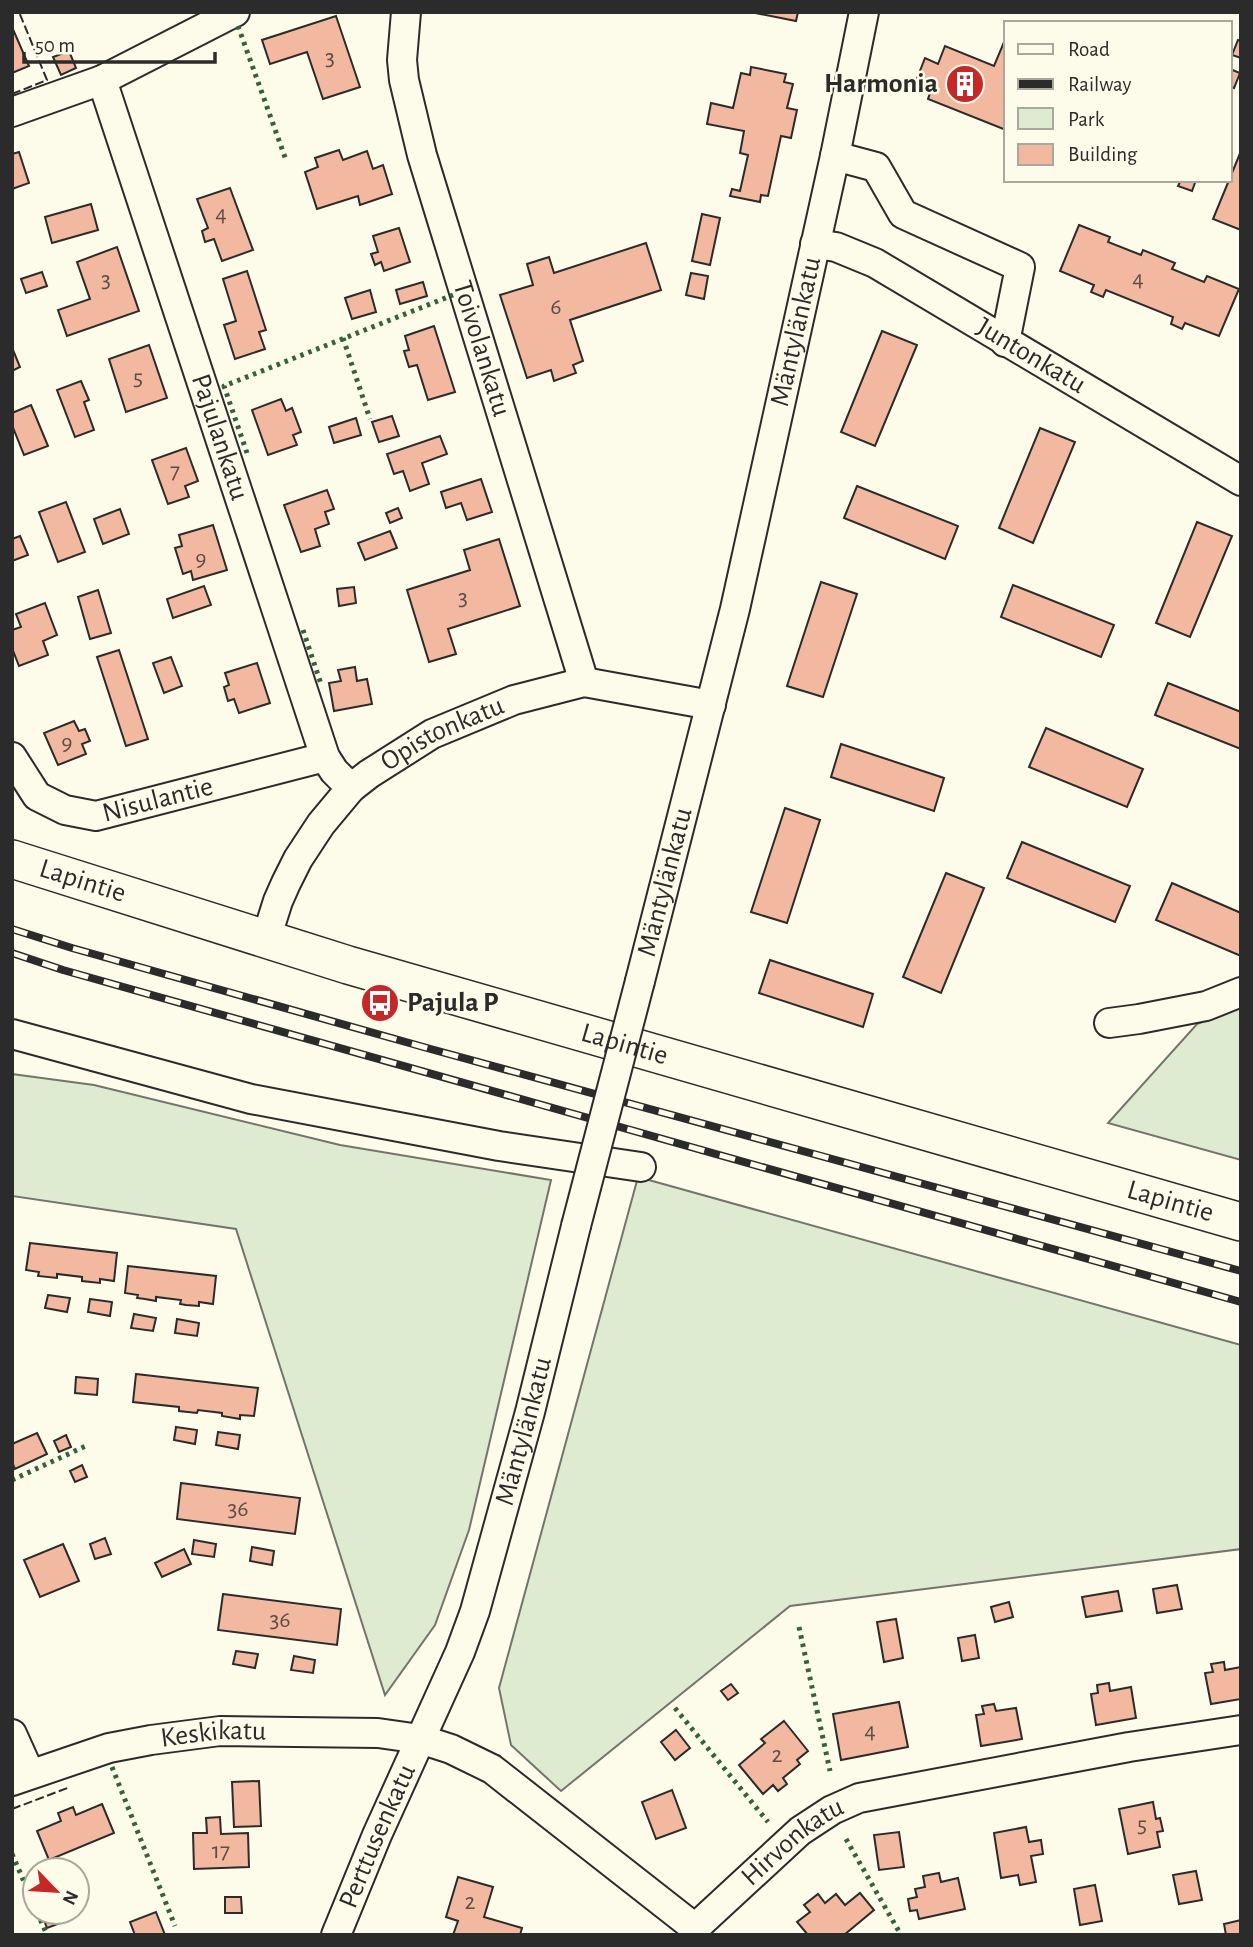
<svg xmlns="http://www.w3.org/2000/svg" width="1253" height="1947" viewBox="0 0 1253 1947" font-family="'Alegreya Sans',sans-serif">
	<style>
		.green { fill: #deebd1; stroke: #74746e; stroke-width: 2 }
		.building { fill: #f2b8a0; stroke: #2b2b2b; stroke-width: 2 }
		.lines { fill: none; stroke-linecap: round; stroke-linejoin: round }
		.minor-casing { stroke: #2b2b2b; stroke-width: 32 }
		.major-casing { stroke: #2b2b2b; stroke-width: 40 }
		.minor { stroke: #fdfbea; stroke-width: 28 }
		.major { stroke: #fdfbea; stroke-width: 37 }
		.rail-casing { stroke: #2b2b2b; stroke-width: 8 }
		.rail { stroke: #fdfbea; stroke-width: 5; stroke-dasharray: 16; stroke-linecap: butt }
		.minor-bridge-casing { stroke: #2b2b2b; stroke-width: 32; stroke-linecap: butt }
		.minor-bridge { stroke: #fdfbea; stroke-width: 28 }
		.hedge { stroke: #34623c; stroke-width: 5; stroke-dasharray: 3.5 5; stroke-linecap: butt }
		.fence { stroke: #2b2b2b; stroke-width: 2; stroke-dasharray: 9 3.5; stroke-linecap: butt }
		.labels { text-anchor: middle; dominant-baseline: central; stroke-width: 5; stroke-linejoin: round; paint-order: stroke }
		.number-label { font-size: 24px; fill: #5d4e48 }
		.poi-label { font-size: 28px; font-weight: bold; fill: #2b2b2b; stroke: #fdfbea; text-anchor: end }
		.street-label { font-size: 28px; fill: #2b2b2b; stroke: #fdfbea }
	</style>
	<rect width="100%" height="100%" fill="#fdfbea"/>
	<g class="green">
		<polygon points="1241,1006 1241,1160 1108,1123 1197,1024"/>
		<polygon points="12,1074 94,1085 340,1145 551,1180 469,1530 435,1625 385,1695 236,1229 12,1196"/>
		<polygon points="638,1177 1241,1345 1241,1549 790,1606 561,1791 511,1745 499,1688"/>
	</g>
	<g class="building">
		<polygon points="750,12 798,12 796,21"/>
		<polygon points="336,16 360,87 323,99 307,52 270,64 262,40"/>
		<polygon points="12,27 29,66 12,73"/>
		<polygon points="1238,40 1241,41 1241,58 1232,55"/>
		<polygon points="1004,42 1006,43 1006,130 928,99 932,87 916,81 925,58 938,64 945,46 994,66"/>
		<polygon points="69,51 76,68 61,75 53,57"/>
		<polygon points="751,67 786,74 784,82 793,84 787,108 797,110 791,138 781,136 768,196 761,195 760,202 730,196 732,189 740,191 748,155 740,153 744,131 707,124 711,103 733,108 741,73 750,75"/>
		<polygon points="1230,69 1240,73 1234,88 1230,86"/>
		<polygon points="339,150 343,160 367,151 373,169 383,165 392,194 360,205 358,196 317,209 305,172 318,167 315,158"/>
		<polygon points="1241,151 1241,230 1213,219"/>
		<polygon points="19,152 29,183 12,189 12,154"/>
		<polygon points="1181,180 1196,180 1192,191 1178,186"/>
		<polygon points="230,188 253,250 222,261 214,239 205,242 202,231 208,228 197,199"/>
		<polygon points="91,204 98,230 52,243 45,217"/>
		<polygon points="702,214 720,218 710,265 692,261"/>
		<polygon points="1079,225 1110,237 1108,242 1141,255 1143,250 1175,263 1172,269 1204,282 1207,276 1239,289 1219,336 1185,323 1182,329 1171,324 1173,317 1106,290 1103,297 1091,292 1094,285 1060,271"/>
		<polygon points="399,228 410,262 384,271 381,262 375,265 371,254 378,252 373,236"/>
		<polygon points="646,243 661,290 570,320 583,361 573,365 576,373 554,381 551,370 527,378 500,295 533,285 527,264 549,257 554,273"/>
		<polygon points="117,247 139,311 67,336 58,310 90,299 77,262"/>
		<polygon points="247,271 266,330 259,332 265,349 235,359 224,325 236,321 223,279"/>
		<polygon points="42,272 47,286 26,293 21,279"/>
		<polygon points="691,273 708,276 704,299 686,295"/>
		<polygon points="423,282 427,296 400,304 396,290"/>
		<polygon points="370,290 376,312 352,319 345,298"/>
		<polygon points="434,326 455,392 428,400 417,365 409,367 404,351 409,350 405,336"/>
		<polygon points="882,331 917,345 875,446 841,432"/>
		<polygon points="149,345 167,398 126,412 109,359"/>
		<polygon points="13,350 20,367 12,371 12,351"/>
		<polygon points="81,381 89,400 84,402 94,430 75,437 57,390"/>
		<polygon points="281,399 286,411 292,408 301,432 293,435 297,445 268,455 252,410"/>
		<polygon points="31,405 48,446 24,455 12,425 12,413"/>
		<polygon points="392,416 399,436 379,442 372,422"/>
		<polygon points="356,418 361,435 334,443 329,427"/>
		<polygon points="1040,428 1075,442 1033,543 999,528"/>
		<polygon points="440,436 447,454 422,463 429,484 410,491 403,471 394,474 387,454"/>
		<polygon points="186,448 198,481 185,486 189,497 168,504 152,460"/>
		<polygon points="481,479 492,512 467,520 461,503 446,508 441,492"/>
		<polygon points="857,486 958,526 945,559 844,518"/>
		<polygon points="327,490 334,509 325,512 329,524 315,529 320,546 301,552 284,505"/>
		<polygon points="66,502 85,552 58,562 39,512"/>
		<polygon points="398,508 402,518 390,523 386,513"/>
		<polygon points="120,509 129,534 103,544 94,519"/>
		<polygon points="1197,522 1232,536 1190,637 1156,623"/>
		<polygon points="213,525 227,570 193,580 191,571 183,574 175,548 182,546 179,535"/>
		<polygon points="390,531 397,548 365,560 358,543"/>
		<polygon points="20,536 28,555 12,561 12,539"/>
		<polygon points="499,539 520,606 448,629 456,654 429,662 407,590 470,570 464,550"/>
		<polygon points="821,582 857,594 823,697 787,686"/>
		<polygon points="1013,585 1114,625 1101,657 1001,617"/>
		<polygon points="204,586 211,605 173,618 167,599"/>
		<polygon points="354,587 356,603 339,606 337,589"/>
		<polygon points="98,590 111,633 90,639 78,597"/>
		<polygon points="45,603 57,635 43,641 48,655 19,666 12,648 12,630 21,627 16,614"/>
		<polygon points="119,650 148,739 126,746 97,657"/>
		<polygon points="171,657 182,686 164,693 153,663"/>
		<polygon points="257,663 270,703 239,713 234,699 228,701 224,687 229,685 225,673"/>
		<polygon points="355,667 357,681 367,679 372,704 334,711 329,683 341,681 338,670"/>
		<polygon points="1168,683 1241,712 1241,749 1155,715"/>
		<polygon points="74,721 79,731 85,729 90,741 82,744 86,754 58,765 44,733"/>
		<polygon points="1046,728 1143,769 1127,807 1029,767"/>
		<polygon points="841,744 944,778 934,811 831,777"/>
		<polygon points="785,808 820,820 787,923 751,912"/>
		<polygon points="1022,842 1130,886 1115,922 1007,878"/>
		<polygon points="946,873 984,888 941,993 903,977"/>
		<polygon points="1172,883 1241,913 1241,956 1156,920"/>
		<polygon points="770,960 873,994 863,1027 759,993"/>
		<polygon points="30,1243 117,1253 114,1281 100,1279 100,1283 82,1281 82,1277 57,1274 57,1278 38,1276 39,1272 26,1270"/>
		<polygon points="128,1266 216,1276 213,1304 199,1302 199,1306 186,1305 180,1304 181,1300 156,1297 156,1301 145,1299 137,1298 138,1295 125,1293"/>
		<polygon points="48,1295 70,1298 67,1312 45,1308"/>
		<polygon points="90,1299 112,1302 110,1316 88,1312"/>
		<polygon points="134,1314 156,1318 153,1331 131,1328"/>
		<polygon points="177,1319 199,1323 197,1336 175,1333"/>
		<polygon points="136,1374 258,1388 254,1416 240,1415 240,1419 222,1416 222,1413 198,1410 197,1413 179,1411 179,1407 133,1402"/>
		<polygon points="76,1377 98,1379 97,1395 75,1393"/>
		<polygon points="176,1427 197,1430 195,1444 174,1440"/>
		<polygon points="218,1432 240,1435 238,1449 216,1445"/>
		<polygon points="37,1433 47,1454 15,1469 12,1462 12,1444"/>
		<polygon points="66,1435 71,1447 59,1452 54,1441"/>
		<polygon points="82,1465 87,1477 75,1482 70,1471"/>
		<polygon points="181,1483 300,1498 295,1534 177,1519"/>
		<polygon points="105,1538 111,1554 95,1559 90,1544"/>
		<polygon points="194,1540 216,1544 214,1557 192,1554"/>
		<polygon points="63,1544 79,1581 40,1597 24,1560"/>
		<polygon points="252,1547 274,1551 272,1565 250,1561"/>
		<polygon points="184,1549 191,1564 162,1577 155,1563"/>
		<polygon points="1177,1585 1182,1609 1157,1613 1153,1589"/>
		<polygon points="1118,1591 1122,1611 1086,1617 1082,1597"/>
		<polygon points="223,1594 341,1609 337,1645 218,1630"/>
		<polygon points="1009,1602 1013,1617 995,1622 991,1607"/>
		<polygon points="896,1619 903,1658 884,1662 877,1622"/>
		<polygon points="975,1635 979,1658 962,1661 958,1638"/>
		<polygon points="236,1651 258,1654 255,1668 233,1664"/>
		<polygon points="294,1656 315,1660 313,1673 291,1670"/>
		<polygon points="1224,1662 1225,1670 1241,1667 1241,1699 1211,1704 1205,1673 1213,1672 1211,1664"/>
		<polygon points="1109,1683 1110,1691 1131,1687 1136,1718 1096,1725 1091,1694 1098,1693 1097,1685"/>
		<polygon points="731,1684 738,1693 728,1700 721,1691"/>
		<polygon points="899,1702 908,1747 841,1760 833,1714"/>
		<polygon points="994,1704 996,1711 1016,1708 1022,1739 981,1746 976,1715 984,1714 982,1706"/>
		<polygon points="784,1721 808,1751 797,1760 800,1764 783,1778 787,1784 778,1791 773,1785 763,1794 739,1765 765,1743 761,1739"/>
		<polygon points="676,1730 690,1748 675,1760 661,1742"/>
		<polygon points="259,1781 261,1826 234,1827 232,1782"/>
		<polygon points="672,1790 686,1828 656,1839 642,1802"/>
		<polygon points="1153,1802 1156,1819 1160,1818 1163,1831 1157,1832 1160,1847 1128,1854 1119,1809"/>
		<polygon points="102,1804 114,1833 49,1860 37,1831 61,1821 58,1813 73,1807 76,1815"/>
		<polygon points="220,1817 221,1834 248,1833 249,1867 194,1869 193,1833 207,1833 206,1818"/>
		<polygon points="1026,1827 1029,1842 1041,1840 1043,1854 1031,1856 1036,1882 1020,1885 1018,1875 1001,1878 994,1833"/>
		<polygon points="899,1832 904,1867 879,1870 874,1835"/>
		<polygon points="1196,1871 1202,1900 1179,1904 1173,1875"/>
		<polygon points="939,1873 941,1882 958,1878 965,1909 919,1919 917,1910 910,1911 908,1899 917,1897 915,1889 925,1887 923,1876"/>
		<polygon points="458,1877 493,1887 484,1917 522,1928 520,1935 453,1935 458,1921 446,1917"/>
		<polygon points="1095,1885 1102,1921 1080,1925 1074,1889"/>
		<polygon points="860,1893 874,1910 844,1935 808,1935 797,1922 810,1912 804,1905 818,1894 825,1903 836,1894 845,1905"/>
		<polygon points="225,1897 241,1897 242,1913 225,1913"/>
		<polygon points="41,1912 62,1912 66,1921 47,1928"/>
		<polygon points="156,1912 165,1935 135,1935 130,1922"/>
		<polygon points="1241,1920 1241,1935 1226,1935 1224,1924"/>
	</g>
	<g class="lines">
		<defs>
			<g id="minor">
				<path id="s1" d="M406 12 402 60 404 80 422 155 584 682"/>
				<path id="s2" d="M102 80 325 757 334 771 351 788"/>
				<polyline points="12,112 102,80 235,12"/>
				<polyline points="835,156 876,167 903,214 1020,267 1005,342"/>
				<path id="s3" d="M815 244 836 247 875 263 1241 481"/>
				<path id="s4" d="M12 757 37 796 65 810 96 816 325 757"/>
				<path id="s5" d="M266 939 278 901 286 883 298 859 321 824 351 788 369 774 432 734 514 700 584 682 711 705"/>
				<path id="s6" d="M640 981 735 609 835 156 864 12"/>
				<polyline points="1109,1023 1139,1019 1206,1006 1241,992"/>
				<polyline points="12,1034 251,1099 499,1146 641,1167"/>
				<polyline points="12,1734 30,1774"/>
				<path id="s7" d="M12 1781 109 1748 151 1740 220 1731 378 1733 420 1739 451 1749 492 1769 695 1928 800 1831 832 1810 859 1798 1129 1747 1241 1730"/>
				<path id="s8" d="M336 1935 377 1835 460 1652 475 1611 530 1412 576 1226"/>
			</g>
			<g id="major">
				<path id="s9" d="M12 859 348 965 1241 1222"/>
			</g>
		</defs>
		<use href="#minor" class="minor-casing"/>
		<use href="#major" class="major-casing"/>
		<use href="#minor" class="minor"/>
		<use href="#major" class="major"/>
		<defs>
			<g id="rail">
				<polyline points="12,929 72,948 427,1048 1241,1271"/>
				<polyline points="12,953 63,970 1241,1302"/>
			</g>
		</defs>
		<use href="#rail" class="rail-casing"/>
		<use href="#rail" class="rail"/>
		<defs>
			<polyline id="minor-bridge" points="576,1226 640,981"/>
		</defs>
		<use href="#minor-bridge" class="minor-bridge-casing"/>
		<use href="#minor-bridge" class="minor-bridge"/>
		<g class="hedge">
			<polyline points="238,26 286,160"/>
			<polyline points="343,338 370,419"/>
			<polyline points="247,453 224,386 453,295"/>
			<polyline points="303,630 321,684"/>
			<polyline points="12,1480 88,1445"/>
			<polyline points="799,1627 830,1771"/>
			<polyline points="675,1708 768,1822"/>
			<polyline points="112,1767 175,1926"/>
			<polyline points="846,1839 901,1935"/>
			<polyline points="12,1854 35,1907"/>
			<polyline points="37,1912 47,1935"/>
		</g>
		<g class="fence">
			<polyline points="12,94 47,80 19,12"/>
			<polyline points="12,1809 70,1787"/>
		</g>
	</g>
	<defs>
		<symbol id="building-disc" viewBox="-11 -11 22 22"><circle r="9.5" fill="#c62828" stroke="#fdfbea"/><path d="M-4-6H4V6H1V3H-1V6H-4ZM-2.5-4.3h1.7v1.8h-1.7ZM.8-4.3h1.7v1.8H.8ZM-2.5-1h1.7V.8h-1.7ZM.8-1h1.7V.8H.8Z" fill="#fff"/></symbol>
		<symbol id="bus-disc" viewBox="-11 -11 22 22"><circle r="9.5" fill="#c62828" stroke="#fdfbea"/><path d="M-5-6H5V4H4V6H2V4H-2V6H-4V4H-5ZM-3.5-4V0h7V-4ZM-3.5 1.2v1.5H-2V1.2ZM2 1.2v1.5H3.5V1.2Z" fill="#fff"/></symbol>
	</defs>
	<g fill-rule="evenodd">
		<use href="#building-disc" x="943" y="62" width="44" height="44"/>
		<use href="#bus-disc" x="358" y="981" width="44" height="44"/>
	</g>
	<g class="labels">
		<g class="number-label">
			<text x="330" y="58">3</text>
			<text x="221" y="214">4</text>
			<text x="1138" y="279">4</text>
			<text x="106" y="280">3</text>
			<text x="556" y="307">6</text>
			<text x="138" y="378">5</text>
			<text x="175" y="471">7</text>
			<text x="201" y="559">9</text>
			<text x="463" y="598">3</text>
			<text x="67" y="743">9</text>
			<text x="238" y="1509">36</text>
			<text x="280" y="1620">36</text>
			<text x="870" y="1731">4</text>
			<text x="777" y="1755">2</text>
			<text x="1142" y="1825">5</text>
			<text x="221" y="1851">17</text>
			<text x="470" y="1902">2</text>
		</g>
		<g class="poi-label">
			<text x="938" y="84">Harmonia</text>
			<text x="407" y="1003" text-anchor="start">Pajula P</text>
		</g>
		<g class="street-label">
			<text stroke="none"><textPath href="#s6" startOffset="668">Mäntylänkatu</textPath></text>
			<text stroke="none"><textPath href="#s1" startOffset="348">Toivolankatu</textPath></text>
			<text stroke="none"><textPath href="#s3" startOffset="245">Juntonkatu</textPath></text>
			<text stroke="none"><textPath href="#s2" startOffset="376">Pajulankatu</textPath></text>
			<text stroke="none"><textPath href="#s5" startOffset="282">Opistonkatu</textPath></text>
			<text stroke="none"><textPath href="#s4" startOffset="173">Nisulantie</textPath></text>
			<text stroke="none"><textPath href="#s9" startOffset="74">Lapintie</textPath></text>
			<text stroke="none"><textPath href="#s6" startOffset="102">Mäntylänkatu</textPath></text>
			<text stroke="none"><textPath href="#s9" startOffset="640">Lapintie</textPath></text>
			<text stroke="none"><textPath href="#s9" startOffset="1208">Lapintie</textPath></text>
			<text stroke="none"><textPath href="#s8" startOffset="539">Mäntylänkatu</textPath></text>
			<text stroke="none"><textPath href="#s7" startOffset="208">Keskikatu</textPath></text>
			<text stroke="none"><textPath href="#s8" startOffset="107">Perttusenkatu</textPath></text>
			<text stroke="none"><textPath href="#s7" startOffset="882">Hirvonkatu</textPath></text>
		</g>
	</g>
	<rect width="1253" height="1947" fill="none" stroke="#2b2b2b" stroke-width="28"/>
	<rect x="1004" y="21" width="228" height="161" fill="#fdfbea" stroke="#a9a89e" stroke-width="2"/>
	<rect x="1018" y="44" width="35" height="10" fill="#fdfbea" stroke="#a9a89e" stroke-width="2"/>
	<text x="1068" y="56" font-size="21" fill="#2b2b2b">Road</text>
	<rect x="1018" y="79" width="35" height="10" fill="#2b2b2b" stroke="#a9a89e" stroke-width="2"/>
	<text x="1068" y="91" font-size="21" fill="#2b2b2b">Railway</text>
	<rect x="1018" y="108" width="35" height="21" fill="#deebd1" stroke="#a9a89e" stroke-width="2"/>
	<text x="1068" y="126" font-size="21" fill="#2b2b2b">Park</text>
	<rect x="1018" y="144" width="35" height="21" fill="#f2b8a0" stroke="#a9a89e" stroke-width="2"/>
	<text x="1068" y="161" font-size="21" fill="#2b2b2b">Building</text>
	<g transform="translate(56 1891) rotate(115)"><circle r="33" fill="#fdfbea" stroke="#a9a89e" stroke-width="2"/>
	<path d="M0-5L12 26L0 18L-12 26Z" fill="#c62828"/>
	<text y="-10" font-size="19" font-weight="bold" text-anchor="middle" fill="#2b2b2b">N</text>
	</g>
	<path d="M24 52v10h191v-10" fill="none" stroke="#2b2b2b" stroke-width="3.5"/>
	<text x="35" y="52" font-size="21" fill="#2b2b2b" stroke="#fdfbea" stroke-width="5" paint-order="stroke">50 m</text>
</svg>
